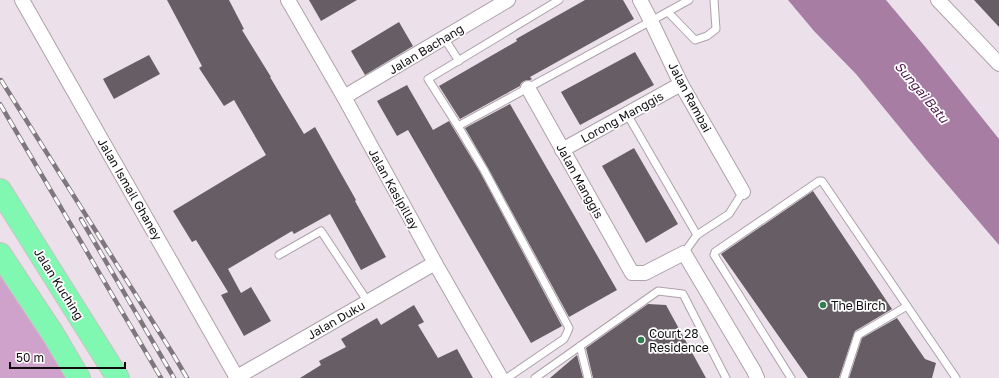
<svg xmlns="http://www.w3.org/2000/svg" width="999" height="378" viewBox="0 0 999 378" font-family="'Golos Text',sans-serif">
	<style>
		.forest { fill: #cea2ca }
		.water { fill: #a77da4 }
		.building { fill: #665d65 }
		.lines { fill: none; stroke-linecap: round; stroke-linejoin: round }
		.service-casing { stroke: #ada2ac; stroke-width: 9 }
		.minor-casing { stroke: #ada2ac; stroke-width: 16 }
		.trunk-casing { stroke: #c5c5c5; stroke-width: 24 }
		.service { stroke: #fff; stroke-width: 7 }
		.minor { stroke: #fff; stroke-width: 14 }
		.trunk { stroke: #80f8b2; stroke-width: 22 }
		.rail-casing { stroke: #7e777e; stroke-width: 4.5 }
		.rail { stroke: #fff; stroke-width: 3; stroke-dasharray: 9; stroke-linecap: butt }
		.poi-dot { fill: #307f50; stroke: #fff; stroke-width: 1.5 }
		.labels { text-anchor: middle; dominant-baseline: central; stroke-width: 3.5; stroke-linejoin: round; paint-order: stroke }
		.street-label { font-size: 12px; fill: #0f0c0f; stroke: #fff }
		.poi-label { font-size: 12px; fill: #0f0c0f; stroke: #fff; text-anchor: start }
		.water-label { font-size: 13px; font-style: italic; fill: #4b1749; stroke: #fff }
	</style>
	<rect width="100%" height="100%" fill="#ece1eb"/>
	<polygon class="forest" points="0,269 67,378 0,378"/>
	<polygon class="water" points="788,0 886,0 927,49 999,139 999,245 928,162 856,74 814,31"/>
	<g class="building">
		<polygon points="167,0 229,0 244,29 242,30 271,77 270,77 304,134 315,127 334,161 356,200 355,201 386,257 361,270 330,214 294,234 292,231 228,269 241,293 251,287 271,321 244,336 221,295 228,292 196,240 192,242 173,211 266,155 234,100 224,106 199,68 202,66"/>
		<polygon points="309,0 357,0 321,21"/>
		<polygon points="585,0 623,0 634,19 530,77 532,79 530,80 528,80 524,81 521,83 520,86 460,119 439,86 517,41 516,39"/>
		<polygon points="974,0 999,0 999,27"/>
		<polygon points="399,22 413,46 365,75 351,51"/>
		<polygon points="635,52 654,85 580,125 561,92"/>
		<polygon points="149,55 160,74 114,99 103,79"/>
		<polygon points="407,85 433,130 449,121 480,172 562,326 531,343 408,130 397,136 377,101"/>
		<polygon points="510,104 617,290 569,317 488,168 465,128"/>
		<polygon points="634,148 678,224 646,243 602,166"/>
		<polygon points="813,191 892,309 855,331 854,333 839,378 808,378 721,254"/>
		<polygon points="648,304 666,305 706,378 593,378 586,348"/>
		<polygon points="414,305 424,322 418,325 438,358 457,349 473,378 300,378 321,365 319,361 346,347 341,339 377,318 381,325"/>
		<polygon points="897,318 925,359 936,363 932,378 849,378 862,338"/>
		<polygon points="577,355 583,378 550,378"/>
	</g>
	<g class="lines">
		<defs>
			<g id="service">
				<polyline points="668,12 695,40 707,36 716,29 714,0"/>
				<polyline points="444,38 459,61"/>
				<polyline points="627,114 697,235"/>
				<polyline points="458,126 651,21 689,0"/>
				<polyline points="684,253 697,235 729,214 743,192"/>
				<polyline points="279,255 321,231 368,302"/>
				<polyline points="580,346 588,378"/>
				<polyline points="507,378 564,339 567,333 569,328 484,170 458,126 428,79 559,0"/>
				<polyline points="535,378 658,291 683,294 726,378"/>
				<polyline points="791,378 714,255 715,252 819,181 822,181 956,378"/>
				<polyline points="844,378 858,335 907,306"/>
			</g>
			<g id="minor">
				<polyline points="22,0 237,378"/>
				<polyline points="288,0 344,97 435,263 501,378"/>
				<polyline points="640,0 651,21 681,84 743,192"/>
				<polyline points="938,0 999,64"/>
				<polyline points="528,88 632,273 645,273 684,253 754,371 757,378"/>
				<polyline points="344,97 508,0"/>
				<polyline points="562,150 681,84"/>
				<polyline points="237,377 435,263"/>
			</g>
			<g id="trunk">
				<polyline points="0,190 118,378"/>
				<polyline points="0,254 53,334 79,378"/>
			</g>
		</defs>
		<use href="#service" class="service-casing"/>
		<use href="#minor" class="minor-casing"/>
		<use href="#trunk" class="trunk-casing"/>
		<use href="#service" class="service"/>
		<use href="#minor" class="minor"/>
		<use href="#trunk" class="trunk"/>
		<defs>
			<g id="rail">
				<polyline points="1,80 173,354 187,378"/>
				<polyline points="0,104 161,378"/>
				<polyline points="81,219 174,378"/>
			</g>
		</defs>
		<use href="#rail" class="rail-casing"/>
		<use href="#rail" class="rail"/>
	</g>
	<g class="poi-dot">
		<circle cx="823" cy="305" r="4"/>
		<circle cx="641" cy="340" r="4"/>
	</g>
	<g class="labels">
		<g class="street-label">
			<text transform="translate(426 49) rotate(-31)">Jalan Bachang</text>
			<text transform="translate(690 97) rotate(62)">Jalan Rambai</text>
			<text transform="translate(622 117) rotate(-29)">Lorong Manggis</text>
			<text transform="translate(580 181) rotate(61)">Jalan Manggis</text>
			<text transform="translate(130 189) rotate(60)">Jalan Ismail Ghaney</text>
			<text transform="translate(394 189) rotate(61)">Jalan Kasipillay</text>
			<text transform="translate(59 284) rotate(58)">Jalan Kuching</text>
			<text transform="translate(336 320) rotate(-30)">Jalan Duku</text>
		</g>
		<g class="poi-label">
			<text x="831" y="305">The Birch</text>
			<text x="649" y="333">Court 28<tspan x="649" dy="14">Residence</tspan></text>
		</g>
		<g class="water-label">
			<text transform="translate(922 92) rotate(50)">Sungai Batu</text>
		</g>
	</g>
	<path d="M10 362v6h115v-6" fill="none" stroke="#0f0c0f" stroke-width="2"/>
	<text x="16" y="362" font-size="12" fill="#0f0c0f" stroke="#ffffff" stroke-width="3" paint-order="stroke">50 m</text>
</svg>
